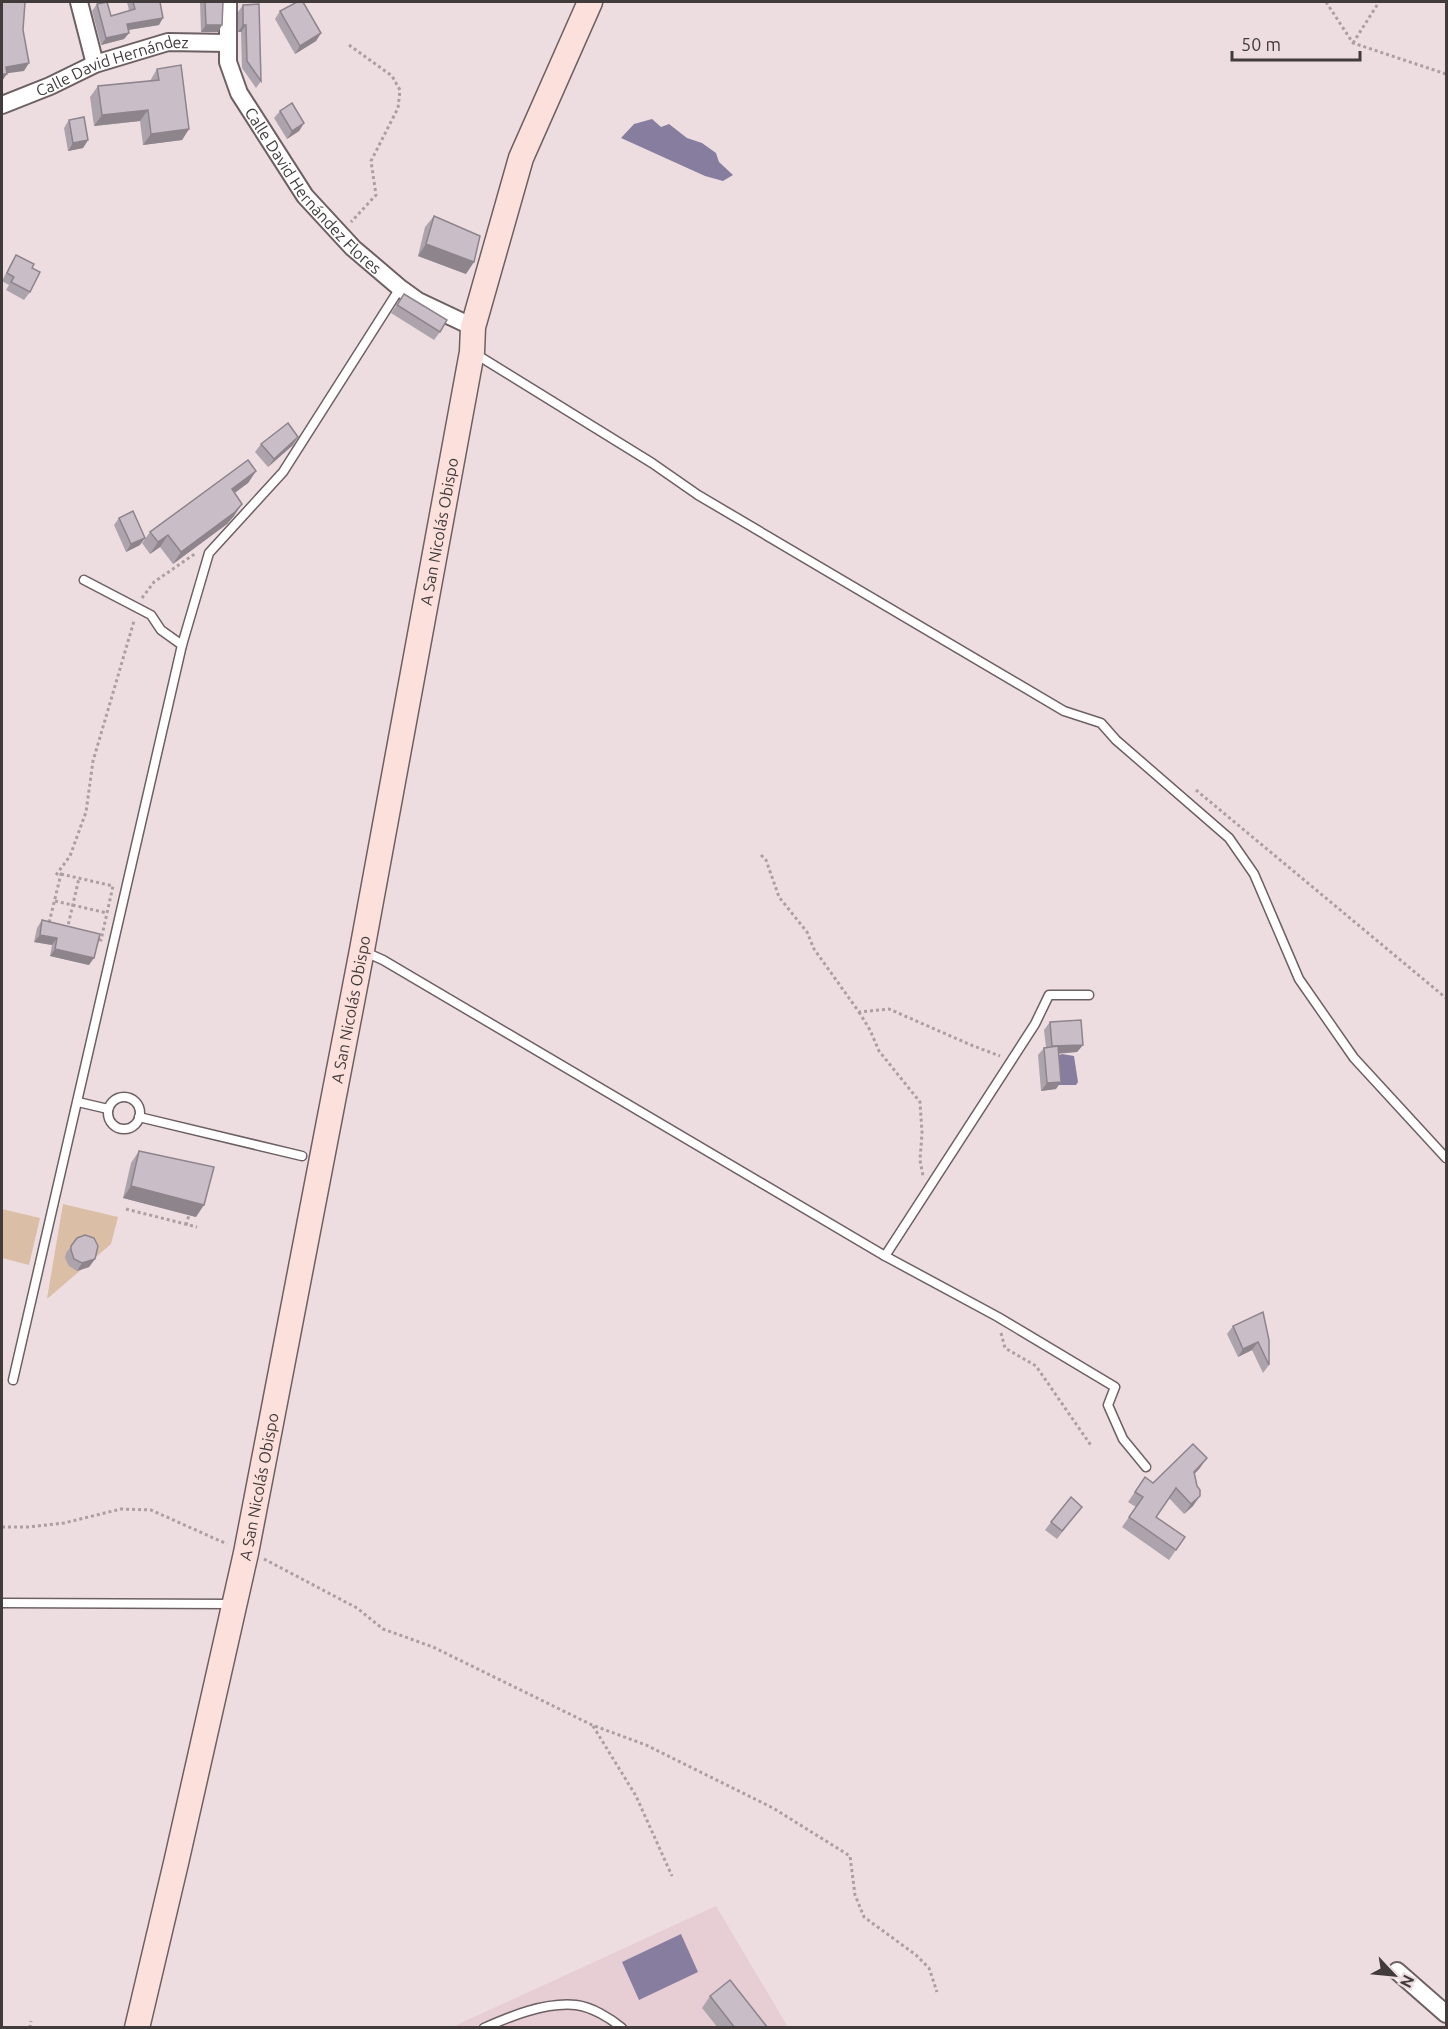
<svg xmlns="http://www.w3.org/2000/svg" width="1448" height="2029" viewBox="0 0 1448 2029" font-family="Ubuntu,sans-serif">
	<style>
		.built { fill: #e6ced4 }
		.green { fill: #dbbea6 }
		.water { fill: #877e9f }
		.lines { fill: none; stroke-linecap: round; stroke-linejoin: round }
		.lane-casing { stroke: #6d6063; stroke-width: 11 }
		.street-casing { stroke: #6d6063; stroke-width: 20 }
		.secondary-casing { stroke: #6d6063; stroke-width: 27 }
		.path { stroke: #ab9fa1; stroke-width: 3; stroke-dasharray: 3 3; stroke-linecap: butt }
		.lane { stroke: #fff; stroke-width: 8 }
		.street { stroke: #fff; stroke-width: 16 }
		.secondary { stroke: #fce0dc; stroke-width: 24 }
		.wall { fill: #ada3ac }
		.shaded-wall { fill: #8d848c }
		.building { fill: #c9bdc8; stroke: #8d848c; stroke-width: 1.5 }
		.labels { text-anchor: middle; dominant-baseline: central; stroke-width: 4.5; stroke-linejoin: round; paint-order: stroke }
		.street-label { font-size: 16px; fill: #413b3c; stroke: #eddde1 }
	</style>
	<rect width="100%" height="100%" fill="#eddde1"/>
	<polygon class="built" points="716,1906 788,2027 450,2028"/>
	<g class="green">
		<polygon points="63,1204 118,1217 111,1244 47,1299"/>
		<polygon points="2,1209 40,1218 29,1265 2,1258"/>
	</g>
	<g class="water">
		<polygon points="652,119 661,127 669,124 687,138 702,143 716,153 719,162 733,175 723,181 705,176 621,138 634,124"/>
		<polygon points="1062,1054 1074,1056 1078,1082 1076,1085 1058,1085 1057,1056"/>
		<polygon points="681,1934 698,1972 639,2000 622,1962"/>
	</g>
	<g class="lines">
		<defs>
			<g id="lane">
				<polyline points="474,353 652,463 698,495 1064,711 1101,723 1116,740 1229,838 1254,874 1299,979 1354,1058 1446,1158"/>
				<polyline points="84,580 151,615 161,630 182,645"/>
				<polyline points="365,952 383,960 885,1256 998,1317 1115,1387 1108,1405 1123,1439 1146,1467"/>
				<circle cx="124" cy="1113" r="16"/>
				<polyline points="78,1102 108,1109"/>
				<polyline points="139,1117 302,1156"/>
				<polyline points="885,1256 1035,1024 1049,995 1089,995"/>
				<polyline points="13,1380 182,645 209,553 283,472 400,288"/>
				<polyline points="2,1603 232,1604"/>
				<path d="M484 2028C511 2016 545 2002 576 2005 592 2007 610 2018 622 2028"/>
			</g>
			<g id="street">
				<polyline points="79,2 95,64"/>
				<path id="s1" d="M228 2V62L239 93 305 196 353 248 400 288 418 301 473 327"/>
				<path id="s2" d="M2 105 50 86 95 64 168 42 228 43"/>
				<polyline points="1397,1971 1446,2014"/>
			</g>
			<g id="secondary">
				<path id="s3" d="M137 2028 176 1863 246 1553 362 950 472 352 473 327 521 158 590 2"/>
			</g>
		</defs>
		<use href="#lane" class="lane-casing"/>
		<use href="#street" class="street-casing"/>
		<use href="#secondary" class="secondary-casing"/>
		<g class="path">
			<polyline points="1326,2 1353,43 1446,74"/>
			<polyline points="1353,43 1379,2"/>
			<polyline points="349,45 392,76 400,90 398,108 371,161 376,195 351,222"/>
			<polyline points="142,598 154,582 196,553"/>
			<polyline points="1196,790 1446,998"/>
			<polyline points="761,855 766,860 779,897 807,932 814,949 859,1012 889,1009 971,1045 1000,1056"/>
			<polygon points="61,874 113,886 101,940 48,927"/>
			<polyline points="56,875 70,856 86,812 93,761 134,621"/>
			<polyline points="55,901 107,913"/>
			<polyline points="67,930 79,878"/>
			<polyline points="859,1012 870,1030 879,1051 920,1102 922,1133 920,1160 923,1176"/>
			<polyline points="126,1209 197,1227"/>
			<polyline points="186,1225 189,1215"/>
			<polyline points="1001,1333 1005,1348 1036,1366 1092,1447"/>
			<polyline points="2,1527 28,1527 64,1523 121,1509 151,1510 227,1544"/>
			<polyline points="264,1559 357,1608 383,1629 433,1647 592,1725 646,1745 773,1808 850,1856 855,1895 864,1917 916,1955 929,1968 937,1992"/>
			<polyline points="593,1726 636,1796 672,1876"/>
			<polyline points="30,2028 31,2021"/>
		</g>
		<use href="#lane" class="lane"/>
		<use href="#street" class="street"/>
		<use href="#secondary" class="secondary"/>
	</g>
	<g class="wall">
		<polygon points="127,2 160,2 159,25 128,30 129,33 124,39 101,45 92,11 97,4 111,16 129,11"/>
		<polygon points="200,2 223,2 222,25 218,32 201,32"/>
		<polygon points="243,5 261,81 256,88 242,68 241,32 238,32 238,12"/>
		<polygon points="280,11 321,33 316,41 295,54 275,19"/>
		<polygon points="157,69 189,129 182,140 143,145 140,121 94,126 90,97 98,86 150,81"/>
		<polygon points="280,111 304,123 299,131 287,139 274,118"/>
		<polygon points="69,120 88,140 83,148 68,151 64,128"/>
		<polygon points="434,216 466,274 418,256 425,227"/>
		<polygon points="16,255 32,268 30,292 24,300 6,290 9,285 2,281 11,263"/>
		<polygon points="404,294 440,332 434,340 391,313"/>
		<polygon points="261,444 293,445 268,467 255,452"/>
		<polygon points="256,471 248,483 234,493 234,516 227,524 173,564 160,547 150,554 142,543 150,532"/>
		<polygon points="119,518 140,545 126,552 114,525"/>
		<polygon points="42,920 89,965 50,956 52,945 34,942 37,928"/>
		<polygon points="1050,1022 1083,1045 1077,1052 1058,1054 1056,1089 1041,1091 1038,1055 1044,1048 1046,1047 1044,1030"/>
		<polygon points="139,1151 196,1217 123,1198 131,1163"/>
		<polygon points="77,1238 95,1259 89,1267 77,1271 69,1266 65,1258 66,1253"/>
		<polygon points="1263,1312 1269,1365 1263,1373 1252,1350 1238,1357 1227,1334 1233,1326"/>
		<polygon points="1200,1468 1194,1474 1193,1506 1184,1514 1169,1498 1156,1517 1185,1537 1169,1560 1122,1527 1136,1507 1128,1502 1145,1477 1153,1483"/>
		<polygon points="1082,1507 1057,1539 1045,1530 1051,1522"/>
		<polygon points="710,1996 768,2028 718,2028 702,2008"/>
	</g>
	<g class="shaded-wall">
		<polygon points="163,18 159,25 122,31 127,24"/>
		<polygon points="206,25 222,25 218,32 201,32"/>
		<polygon points="243,25 246,25 241,32 238,32"/>
		<polygon points="129,33 124,39 101,45 106,38"/>
		<polygon points="321,33 316,41 295,54 300,46"/>
		<polygon points="29,63 24,71 2,74 6,67"/>
		<polygon points="2,74 7,74 2,81"/>
		<polygon points="148,110 140,121 94,126 102,115"/>
		<polygon points="304,123 299,131 287,139 292,131"/>
		<polygon points="189,129 182,140 143,145 151,134"/>
		<polygon points="88,140 83,148 68,151 73,143"/>
		<polygon points="426,244 474,262 466,274 418,256"/>
		<polygon points="298,437 293,445 268,467 274,459"/>
		<polygon points="256,471 248,483 224,501 232,489"/>
		<polygon points="242,504 234,516 227,524 173,564 181,552"/>
		<polygon points="168,535 160,547 150,554 158,542"/>
		<polygon points="145,538 140,545 126,552 131,544"/>
		<polygon points="40,935 57,938 52,945 34,942"/>
		<polygon points="55,949 94,958 89,965 50,956"/>
		<polygon points="1083,1045 1077,1052 1046,1054 1052,1046"/>
		<polygon points="1061,1082 1056,1089 1041,1091 1047,1083"/>
		<polygon points="131,1186 204,1205 196,1217 123,1198"/>
		<polygon points="95,1259 89,1267 77,1271 82,1263"/>
		<polygon points="1258,1342 1252,1350 1238,1357 1243,1349"/>
		<polygon points="1207,1458 1200,1468 1187,1482 1194,1472"/>
		<polygon points="1200,1496 1193,1506 1184,1514 1191,1504"/>
	</g>
	<g class="building">
		<polygon points="2,2 25,2 23,30 29,63 6,67 7,74 2,74"/>
		<polygon points="107,2 111,16 135,9 133,2 160,2 163,18 127,24 129,33 106,38 97,4"/>
		<polygon points="205,2 223,2 222,25 206,25"/>
		<polygon points="297,2 303,2 321,33 300,46 280,11"/>
		<polygon points="259,4 261,81 247,61 246,25 243,25 243,5"/>
		<polygon points="181,65 189,129 151,134 148,110 102,115 98,86 159,80 157,69"/>
		<polygon points="292,103 304,123 292,131 280,111"/>
		<polygon points="84,117 88,140 73,143 69,120"/>
		<polygon points="434,216 480,236 474,262 426,244"/>
		<polygon points="16,255 34,264 32,268 40,272 30,292 11,282 14,277 7,273"/>
		<polygon points="404,294 447,320 440,332 397,305"/>
		<polygon points="288,423 298,437 274,459 261,444"/>
		<polygon points="248,460 256,471 232,489 242,504 235,512 181,552 168,535 158,542 150,532"/>
		<polygon points="133,511 145,538 131,544 119,518"/>
		<polygon points="42,920 100,934 94,958 55,949 57,938 40,935"/>
		<polygon points="1081,1020 1083,1045 1052,1046 1050,1022"/>
		<polygon points="1058,1046 1061,1082 1047,1083 1044,1048"/>
		<polygon points="139,1151 214,1167 204,1205 131,1186"/>
		<polygon points="85,1235 94,1238 98,1246 95,1259 82,1263 74,1259 71,1250 71,1246 77,1238"/>
		<polygon points="1263,1312 1269,1340 1269,1365 1258,1342 1243,1349 1233,1326"/>
		<polygon points="1193,1444 1207,1458 1194,1472 1197,1486 1200,1490 1200,1496 1191,1504 1176,1488 1156,1517 1185,1537 1176,1550 1129,1517 1143,1497 1135,1492 1145,1477 1153,1483"/>
		<polygon points="1071,1497 1082,1507 1062,1531 1051,1522"/>
		<polygon points="730,1980 768,2028 735,2028 710,1996"/>
	</g>
	<g class="labels">
		<g class="street-label">
			<text stroke="none"><textPath href="#s2" startOffset="118">Calle David Hernández</textPath></text>
			<text stroke="none"><textPath href="#s1" startOffset="216">Calle David Hernández Flores</textPath></text>
			<text stroke="none"><textPath href="#s3" startOffset="1527">A San Nicolás Obispo</textPath></text>
			<text stroke="none"><textPath href="#s3" startOffset="1041">A San Nicolás Obispo</textPath></text>
			<text stroke="none"><textPath href="#s3" startOffset="555">A San Nicolás Obispo</textPath></text>
		</g>
	</g>
	<rect width="1448" height="2029" fill="none" stroke="#413b3c" stroke-width="6"/>
	<g transform="translate(1394 1975) rotate(116)" stroke="#eddde1" stroke-width="4.5" paint-order="stroke">
	<path d="M0-4.5L10 22L0 15L-10 22Z" fill="#413b3c"/>
	<text y="-9" font-size="16" font-weight="bold" text-anchor="middle" fill="#413b3c">N</text>
	</g>
	<path d="M1232 51v9h128v-9" fill="none" stroke="#413b3c" stroke-width="3"/>
	<text x="1241" y="51" font-size="18" fill="#413b3c" stroke="#eddde1" stroke-width="4.5" paint-order="stroke">50 m</text>
</svg>
